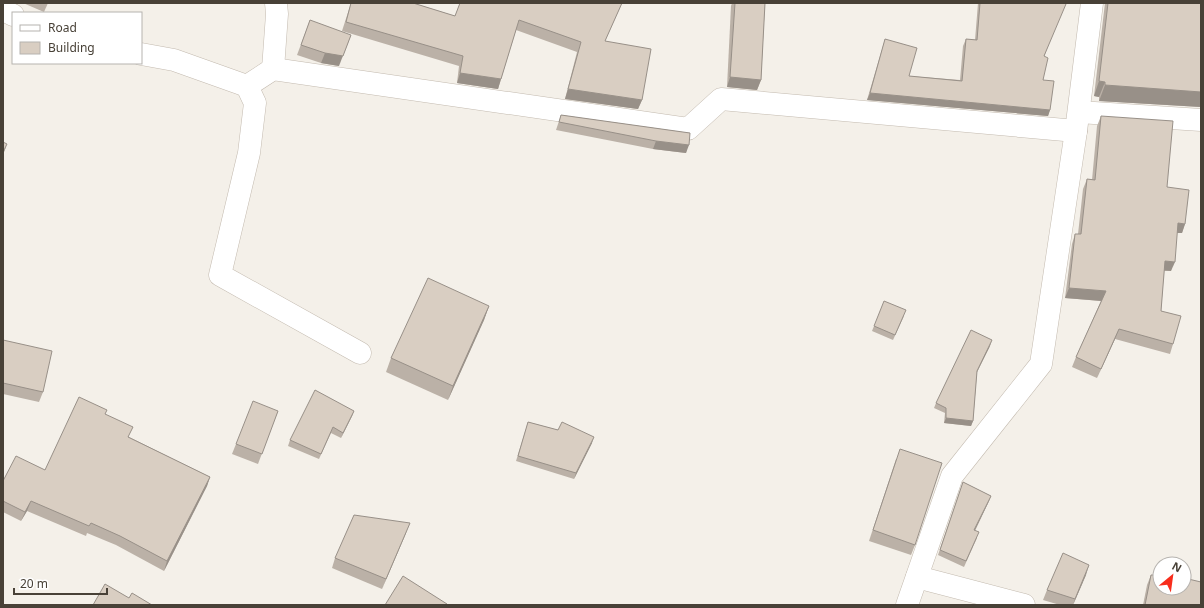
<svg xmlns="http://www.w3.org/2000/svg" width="1204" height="608" viewBox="0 0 1204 608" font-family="'Noto Sans',sans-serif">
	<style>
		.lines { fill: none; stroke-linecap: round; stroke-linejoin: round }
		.street-casing { stroke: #c3baaf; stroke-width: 23 }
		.street { stroke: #fff; stroke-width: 22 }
		.wall { fill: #bbb1a7 }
		.shaded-wall { fill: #989088 }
		.building { fill: #d9cec2; stroke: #989088 }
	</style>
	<rect width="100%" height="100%" fill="#f4f0e9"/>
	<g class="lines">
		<defs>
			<g id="street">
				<polyline points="3,10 13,15"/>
				<polyline points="141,54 174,60 247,86 273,69 688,129 721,99 1076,131"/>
				<polyline points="273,69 277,14 276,3"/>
				<polyline points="247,86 255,103 249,153 220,275 360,353"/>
				<polyline points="1079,112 1201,120"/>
				<polyline points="917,577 1024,605"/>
				<polyline points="907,605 952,476 1041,364 1076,131 1092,3"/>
			</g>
		</defs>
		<use href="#street" class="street-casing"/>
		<use href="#street" class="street"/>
	</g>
	<g class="wall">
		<polygon points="23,3 48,3 44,12"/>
		<polygon points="351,3 413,3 455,16 460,3 622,3 605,41 642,100 638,109 565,99 577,52 516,30 498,89 457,83 459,66 342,31"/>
		<polygon points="732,3 765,3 761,80 757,90 727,87 731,6"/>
		<polygon points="978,3 1064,3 1044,57 1043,80 1050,110 1048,116 867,100 885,39 909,76 960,80 963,46 966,39 975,40"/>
		<polygon points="1105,3 1201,3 1201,107 1099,101 1099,97 1094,96"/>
		<polygon points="310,20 339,66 321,63 297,55"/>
		<polygon points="561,115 690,133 686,153 653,149 556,130"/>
		<polygon points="1101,116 1167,187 1185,224 1182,233 1177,233 1171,271 1164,271 1161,311 1173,344 1170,354 1115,339 1097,378 1072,367 1076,357 1101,301 1065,298 1072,244 1075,234 1078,234 1083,189 1087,179 1092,180 1097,126"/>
		<polygon points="489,306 484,320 448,400 386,372 391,358"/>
		<polygon points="904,316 893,340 872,331 874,326"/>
		<polygon points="3,340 43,392 39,402 3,394"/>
		<polygon points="990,346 977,372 973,421 971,426 944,423 945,413 934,408 936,403"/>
		<polygon points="278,411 258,464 232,454 236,444"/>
		<polygon points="354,411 352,416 341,438 331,433 319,459 288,446 290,440"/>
		<polygon points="105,414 129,437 210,477 207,486 164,571 116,545 87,533 86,536 27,511 21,521 3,512 3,481 45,470"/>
		<polygon points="528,422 558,430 592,443 574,479 516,461"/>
		<polygon points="896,459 915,545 911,555 869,541"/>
		<polygon points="963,482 991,496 989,501 975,531 977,538 964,567 938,555"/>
		<polygon points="406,533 382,589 332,568 335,558"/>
		<polygon points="1086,575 1073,605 1060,605 1043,600 1047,590"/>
		<polygon points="1151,575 1201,605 1143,605 1147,585"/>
	</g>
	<g class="shaded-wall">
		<polygon points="351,35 339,66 321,63 325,53"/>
		<polygon points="460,73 501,79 498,89 457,83"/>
		<polygon points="730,77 761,80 757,90 727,87"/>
		<polygon points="1099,81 1105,82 1099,97 1094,96"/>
		<polygon points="1105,85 1201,92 1201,107 1099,101"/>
		<polygon points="568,89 642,100 638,109 565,99"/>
		<polygon points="870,93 1050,110 1048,116 867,100"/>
		<polygon points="656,141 689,145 686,153 653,149"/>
		<polygon points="7,144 3,155 3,152"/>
		<polygon points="1178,223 1185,224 1182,233 1175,233"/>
		<polygon points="1165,261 1175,262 1171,271 1161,270"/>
		<polygon points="1069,288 1106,291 1102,301 1065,298"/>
		<polygon points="489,306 484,320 448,400 453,386"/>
		<polygon points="1119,329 1115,339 1097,378 1101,369"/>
		<polygon points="992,340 990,346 975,376 977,371"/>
		<polygon points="354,411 352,416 341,438 343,433"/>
		<polygon points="946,418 973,421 971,426 944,423"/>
		<polygon points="594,437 592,443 574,479 576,473"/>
		<polygon points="210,477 207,486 164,571 167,561"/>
		<polygon points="991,496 989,501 972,536 974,530"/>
		<polygon points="31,501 27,511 21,521 25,512"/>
		<polygon points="410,523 406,533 382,589 386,579"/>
		<polygon points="1089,565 1086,575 1073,605 1075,599"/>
	</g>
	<g class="building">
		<polygon points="351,3 413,3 455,16 460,3 622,3 605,41 651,49 642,100 568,89 581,42 519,20 501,79 460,73 463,56 346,22"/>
		<polygon points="735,3 765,3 761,80 730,77"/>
		<polygon points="980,3 1064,3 1066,4 1044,56 1048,58 1043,80 1054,81 1050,110 870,93 885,39 917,48 909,76 962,81 966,39 977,40"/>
		<polygon points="1108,3 1201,3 1201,92 1105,85 1105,82 1099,81"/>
		<polygon points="310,20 351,35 343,56 325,53 301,45"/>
		<polygon points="561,115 690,133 689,145 656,141 559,122"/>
		<polygon points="1101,116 1173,121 1167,187 1189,190 1185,224 1178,223 1175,262 1165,261 1161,311 1181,316 1173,344 1119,329 1101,369 1076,357 1106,291 1069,288 1075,234 1081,234 1087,179 1095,180"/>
		<polygon points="3,142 7,144 3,152"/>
		<polygon points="428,278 489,306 453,386 391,358"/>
		<polygon points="884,301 906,310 895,335 874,326"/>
		<polygon points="971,330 992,340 977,371 973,421 946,418 946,408 936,403"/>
		<polygon points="3,340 52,351 43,392 3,383"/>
		<polygon points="315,390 354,411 343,433 333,427 321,454 290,440"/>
		<polygon points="79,397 107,410 105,414 133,427 128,437 210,477 167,561 120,536 91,523 89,526 31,501 25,512 3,501 3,481 16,456 45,470"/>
		<polygon points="253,401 278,411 262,454 236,444"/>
		<polygon points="528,422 558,430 562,422 594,437 576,473 518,456"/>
		<polygon points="900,449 942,463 915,545 873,530"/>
		<polygon points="963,482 991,496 974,530 979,532 966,561 940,550"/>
		<polygon points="354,515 410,523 386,579 335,558"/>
		<polygon points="1063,553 1089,565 1075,599 1047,590"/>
		<polygon points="1151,575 1160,575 1160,588 1184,588 1184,578 1201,582 1201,605 1145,605"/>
		<polygon points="403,576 447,604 447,605 385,605"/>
		<polygon points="105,584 129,598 132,593 152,605 93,605"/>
	</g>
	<rect width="1204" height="608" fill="none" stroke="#484137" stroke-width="8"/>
	<rect x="12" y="12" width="130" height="52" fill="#ffffff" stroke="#b6b3af"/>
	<rect x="20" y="25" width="20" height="6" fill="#ffffff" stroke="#b6b3af"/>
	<text x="48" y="32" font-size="12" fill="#484137">Road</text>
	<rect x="20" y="42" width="20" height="12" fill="#d9cec2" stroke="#b6b3af"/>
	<text x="48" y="52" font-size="12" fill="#484137">Building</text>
	<g transform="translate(1172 576) rotate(29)"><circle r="19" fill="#ffffff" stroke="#b6b3af"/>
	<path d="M0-3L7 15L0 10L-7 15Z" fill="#f82d1c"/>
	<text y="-6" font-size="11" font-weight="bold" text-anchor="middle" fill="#484137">N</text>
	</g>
	<path d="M14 588v6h93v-6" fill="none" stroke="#484137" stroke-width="2"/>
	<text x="20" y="588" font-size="12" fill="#484137" stroke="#ffffff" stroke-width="3" paint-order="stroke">20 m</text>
</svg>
